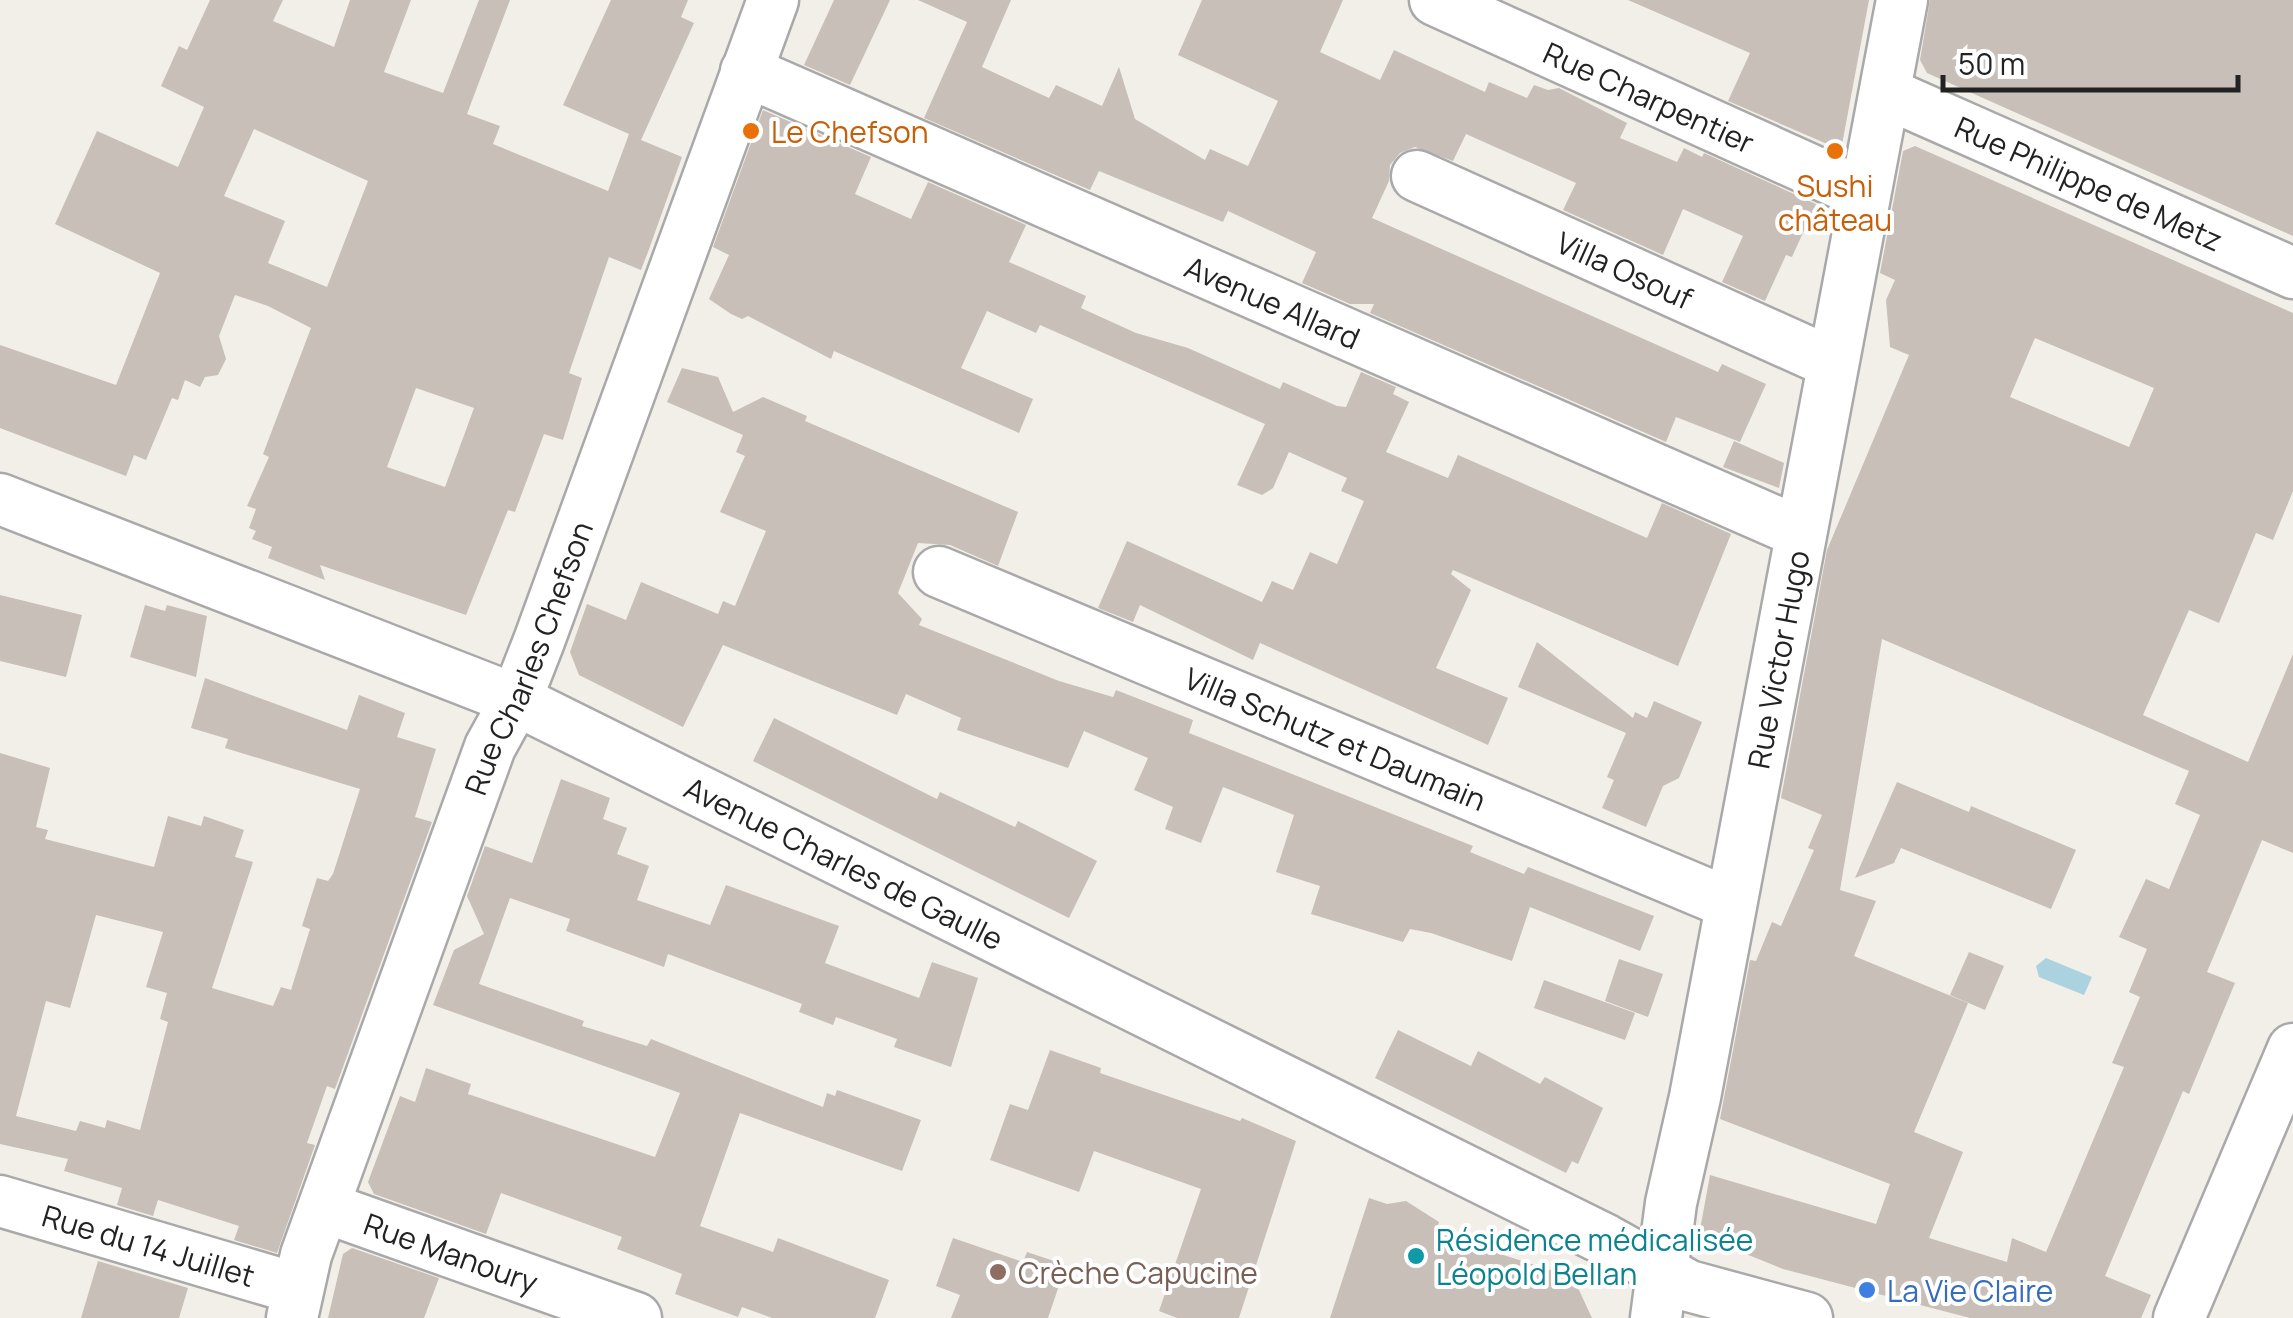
<svg xmlns="http://www.w3.org/2000/svg" width="2293" height="1318" viewBox="0 0 2293 1318" font-family="Manrope,sans-serif">
	<style>
		.water { fill: #aad3df }
		.building { fill: #c7bfb8; fill-rule: evenodd }
		.lines { fill: none; stroke-linecap: round; stroke-linejoin: round }
		.minor-casing { stroke: #a9a9a9; stroke-width: 55 }
		.minor { stroke: #fff; stroke-width: 50 }
		.food-dot { fill: #e8710a; stroke: #fff; stroke-width: 4 }
		.culture-dot { fill: #0f9aa8; stroke: #fff; stroke-width: 4 }
		.education-dot { fill: #8d6e63; stroke: #fff; stroke-width: 4 }
		.shop-dot { fill: #3f7fe0; stroke: #fff; stroke-width: 4 }
		.labels { text-anchor: middle; dominant-baseline: central; stroke-width: 8; stroke-linejoin: round; paint-order: stroke }
		.street-label { font-size: 30px; fill: #222; stroke: #fff }
		.food-label { font-size: 30px; fill: #c56008; stroke: #fff; text-anchor: start }
		.culture-label { font-size: 30px; fill: #0d838f; stroke: #fff; text-anchor: start }
		.education-label { font-size: 30px; fill: #785e54; stroke: #fff; text-anchor: start }
		.shop-label { font-size: 30px; fill: #366cbe; stroke: #fff; text-anchor: start }
	</style>
	<rect width="100%" height="100%" fill="#f2efe9"/>
	<polygon class="water" points="2046,958 2092,977 2084,995 2039,977 2036,966"/>
	<g class="building">
		<path d="M210 0H283L273 21 334 47 350 0H411L384 72 443 93 479 0H510L467 114 500 126 493 144 608 191 629 134 563 105 611 0H688L681 17 694 23 641 140 682 157 648 252 641 270 609 257 569 373 582 378 563 440 544 434 515 512 508 510 466 615 320 565 325 580 268 558 272 547 252 539 256 531 249 528 256 509 247 506 269 457 263 454 311 328 268 306 235 295 219 336 226 359 218 375 205 377 200 387 185 380 178 400 172 398 146 460 134 455 126 476 0 428V345L116 385 160 273 55 224 97 131 178 167 204 107 161 86 179 46 187 50ZM254 129 368 181 327 287 268 263 285 221 224 196ZM416 388 474 408 445 487 387 467Z"/>
		<polygon points="834,0 890,0 850,85 804,65"/>
		<polygon points="918,0 1011,0 982,67 1049,98 1056,85 1102,106 1119,67 1135,119 1205,160 1210,149 1248,166 1278,101 1178,55 1202,0 1343,0 1320,52 1380,80 1394,50 1485,92 1489,82 1527,98 1534,85 1548,90 1559,88 1627,123 1620,138 1677,162 1684,148 1702,157 1704,153 1816,204 1792,257 1786,255 1765,301 1722,282 1743,236 1683,209 1663,255 1563,210 1576,183 1466,134 1453,161 1415,147 1400,153 1390,165 1389,181 1372,218 1718,372 1722,364 1766,384 1740,442 1676,417 1666,442 1370,313 1374,304 1350,304 1302,283 1316,252 1228,211 1223,222 1099,171 1090,190 924,118 967,22"/>
		<polygon points="1628,0 1869,0 1841,150 1728,101 1750,53"/>
		<polygon points="1930,0 2293,0 2293,236 1927,73 1920,60"/>
		<polygon points="763,110 871,157 855,194 911,219 928,182 1026,225 1009,262 1086,296 1081,308 1136,333 1188,348 1280,389 1283,382 1337,406 1346,407 1361,372 1396,387 1393,394 1409,402 1386,452 1448,478 1458,455 1647,538 1662,503 1731,534 1678,666 1453,570 1451,574 1471,590 1436,668 1508,698 1488,745 1260,643 1253,660 1140,605 1133,622 1098,608 1127,541 1262,602 1272,581 1293,590 1310,552 1337,564 1364,501 1341,491 1347,478 1289,452 1273,488 1262,495 1237,485 1265,424 1040,325 1036,333 987,311 961,368 1033,399 1019,433 834,351 831,359 748,316 742,319 731,314 709,299 729,255 713,247"/>
		<path d="M1915 146 2293 313V491L2273 540 2256 533 2219 623 2189 610 2143 715 2248 762 2293 654V853L2262 840 2207 972 2235 983 2189 1094 2183 1091 2105 1276 2151 1295 2141 1318H1970L1783 1269 1699 1235 1710 1175 1876 1224 1890 1184 1720 1119 1750 960 1756 961 1772 922 1781 926 1814 850 1808 848 1822 815 1781 798 1827 550 1909 355 1890 347 1886 300 1895 280 1880 273 1903 151ZM2035 338 2154 388 2129 447 2010 397ZM1882 639 2189 771 2175 804 2200 815 2169 889 2146 879 2119 937 2147 949 2129 992 2140 997 2112 1063 2124 1067 2046 1252 2012 1238 2007 1262 1929 1238 1963 1152 1914 1132 1968 1003 1854 956 1876 901 1840 890Z"/>
		<polygon points="682,368 718,377 733,412 763,397 807,416 805,421 1018,512 998,566 950,545 918,543 898,593 922,619 919,625 1059,681 1113,697 1116,690 1193,720 1189,733 1473,846 1470,852 1524,874 1528,867 1654,916 1640,951 1530,907 1512,961 1431,933 1410,929 1403,942 1311,914 1320,886 1276,872 1294,815 1223,787 1201,843 1165,829 1173,807 1134,790 1148,758 1084,731 1068,768 957,730 961,718 906,694 897,715 723,645 683,727 579,675 570,652 587,604 626,620 641,582 718,614 723,601 735,606 766,531 720,512 745,456 736,452 743,435 667,402"/>
		<polygon points="1734,441 1784,463 1779,488 1723,467"/>
		<polygon points="0,595 82,615 66,677 0,661"/>
		<polygon points="145,605 165,611 167,605 207,616 196,677 130,657"/>
		<polygon points="1537,642 1633,718 1635,712 1647,718 1654,701 1702,722 1679,778 1663,786 1646,827 1602,808 1614,780 1607,777 1626,733 1518,687"/>
		<path d="M205 678 347 730 359 695 405 713 397 737 436 749 415 817 432 822 335 1089 327 1086 307 1143 315 1145 277 1253 234 1240 239 1226 158 1200 153 1216 117 1205 122 1188 64 1171 68 1159 0 1144V753L50 768 36 827 48 830 45 839 154 867 168 816 201 826 204 816 244 830 235 857 253 862 212 988 273 1006 281 987 291 990 310 929 302 926 317 878 328 881 333 874 360 789 225 748 228 739 191 728ZM96 915 163 932 146 987 167 993 160 1019 168 1022 140 1130 107 1120 105 1128 80 1121 76 1131 16 1116 46 1001 70 1008Z"/>
		<polygon points="774,718 937,799 940,792 1015,827 1018,821 1097,861 1069,918 753,761"/>
		<polygon points="561,779 610,798 603,819 627,828 617,854 649,866 637,900 710,925 726,885 839,926 825,963 919,998 932,962 978,978 951,1067 894,1047 897,1039 836,1017 833,1025 799,1012 802,1004 668,954 664,967 566,931 570,919 510,898 479,984 584,1021 582,1026 647,1046 651,1039 823,1107 827,1093 835,1096 837,1090 921,1120 902,1171 740,1113 700,1226 773,1252 778,1238 889,1280 875,1318 772,1318 742,1307 738,1317 675,1294 682,1274 617,1249 622,1237 501,1193 486,1234 374,1194 368,1182 400,1096 415,1102 426,1068 471,1084 468,1094 655,1157 680,1093 433,1005 454,950 484,934 467,896 485,846 532,863"/>
		<polygon points="1897,782 1969,812 1971,806 2076,850 2051,909 1901,848 1894,863 1855,878"/>
		<polygon points="1969,952 2004,966 1985,1010 1950,995"/>
		<polygon points="1619,959 1663,974 1648,1017 1605,1001"/>
		<polygon points="1544,980 1635,1013 1625,1040 1534,1008"/>
		<polygon points="1398,1030 1471,1066 1478,1051 1540,1084 1545,1077 1603,1108 1578,1164 1572,1161 1566,1173 1375,1078"/>
		<polygon points="1050,1050 1101,1068 1100,1073 1240,1121 1242,1118 1296,1141 1239,1318 1177,1318 1159,1311 1201,1189 1094,1151 1079,1192 990,1160 1010,1104 1028,1110"/>
		<polygon points="1369,1198 1387,1204 1406,1201 1439,1222 1437,1229 1472,1245 1563,1274 1579,1290 1592,1318 1330,1318"/>
		<polygon points="953,1238 1023,1262 1027,1252 1066,1265 1048,1318 951,1318 960,1295 936,1286"/>
		<polygon points="352,1248 439,1278 424,1318 328,1318 343,1254"/>
		<polygon points="98,1261 188,1288 179,1318 81,1318"/>
	</g>
	<g class="lines">
		<defs>
			<g id="minor">
				<path id="s1" d="M1435 0 1864 194"/>
				<path id="s2" d="M746 71 1799 532"/>
				<path id="s3" d="M1886 93 2293 273"/>
				<path id="s4" d="M1417 176 1832 363"/>
				<path id="s5" d="M0 499 516 700 1606 1240 1689 1286 1807 1318"/>
				<path id="s6" d="M939 572 1731 904"/>
				<path id="s7" d="M0 1201 298 1289"/>
				<path id="s8" d="M324 1207 636 1318"/>
				<path id="s9" d="M292 1318 306 1255 490 747 516 700 539 641 773 0"/>
				<path id="s10" d="M1656 1318 1671 1203 1695 1097 1902 0"/>
				<polyline points="2179,1318 2293,1049"/>
			</g>
		</defs>
		<use href="#minor" class="minor-casing"/>
		<use href="#minor" class="minor"/>
	</g>
	<g class="food-dot">
		<circle cx="751" cy="131" r="10"/>
		<circle cx="1835" cy="151" r="10"/>
	</g>
	<circle class="culture-dot" cx="1416" cy="1256" r="10"/>
	<circle class="education-dot" cx="998" cy="1272" r="10"/>
	<circle class="shop-dot" cx="1867" cy="1290" r="10"/>
	<g class="labels">
		<g class="street-label">
			<text stroke="none"><textPath href="#s1" startOffset="235">Rue Charpentier</textPath></text>
			<text stroke="none"><textPath href="#s3" startOffset="222">Rue Philippe de Metz</textPath></text>
			<text stroke="none"><textPath href="#s4" startOffset="228">Villa Osouf</textPath></text>
			<text stroke="none"><textPath href="#s2" startOffset="575">Avenue Allard</textPath></text>
			<text stroke="none"><textPath href="#s9" startOffset="702">Rue Charles Chefson</textPath></text>
			<text stroke="none"><textPath href="#s10" startOffset="670">Rue Victor Hugo</textPath></text>
			<text stroke="none"><textPath href="#s6" startOffset="430">Villa Schutz et Daumain</textPath></text>
			<text stroke="none"><textPath href="#s5" startOffset="920">Avenue Charles de Gaulle</textPath></text>
			<text stroke="none"><textPath href="#s7" startOffset="155">Rue du 14 Juillet</textPath></text>
			<text stroke="none"><textPath href="#s8" startOffset="135">Rue Manoury</textPath></text>
		</g>
		<g class="food-label">
			<text x="771" y="131">Le Chefson</text>
			<text x="1835" y="185" text-anchor="middle">Sushi<tspan x="1835" dy="34">château</tspan></text>
		</g>
		<g class="culture-label">
			<text x="1436" y="1239">Résidence médicalisée<tspan x="1436" dy="34">Léopold Bellan</tspan></text>
		</g>
		<g class="education-label">
			<text x="1018" y="1272">Crèche Capucine</text>
		</g>
		<g class="shop-label">
			<text x="1887" y="1290">La Vie Claire</text>
		</g>
	</g>
	<path d="M1943 75v15h295v-15" fill="none" stroke="#222222" stroke-width="5"/>
	<text x="1958" y="75" font-size="30" fill="#222222" stroke="#ffffff" stroke-width="8" paint-order="stroke">50 m</text>
</svg>
